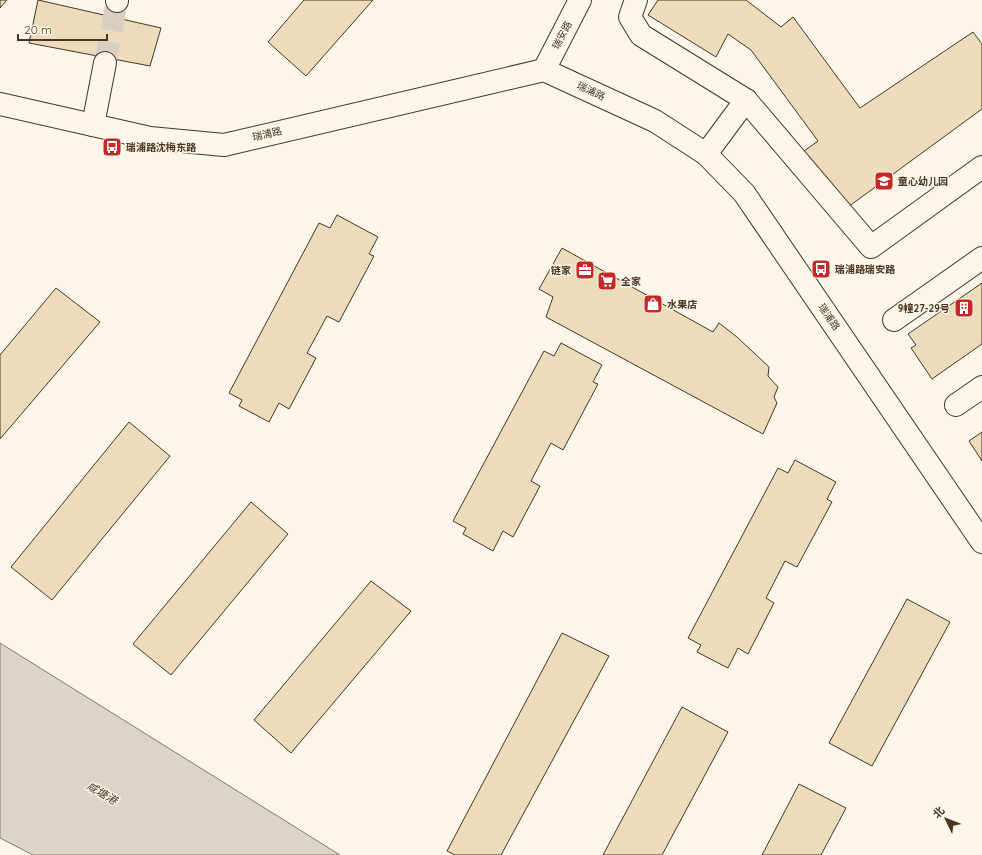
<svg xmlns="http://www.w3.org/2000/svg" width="982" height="855" viewBox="0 0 982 855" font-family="Quicksand,'Noto Sans SC',sans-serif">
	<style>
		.water { fill: #dcd4c6; stroke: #887966 }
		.building { fill: #ecdcbc; stroke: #4a3520 }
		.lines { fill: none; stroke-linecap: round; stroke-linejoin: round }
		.minor-tunnel { stroke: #d8cfc1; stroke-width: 22; stroke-dasharray: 22 11; stroke-linecap: butt }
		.minor-casing { stroke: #4a3520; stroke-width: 24 }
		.minor { stroke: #fbf6e9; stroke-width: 22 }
		.labels { text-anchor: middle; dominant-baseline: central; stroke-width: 3; stroke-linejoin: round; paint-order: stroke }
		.street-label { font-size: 10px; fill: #4a3520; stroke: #fbf6e9 }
		.poi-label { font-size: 10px; font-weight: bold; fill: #4a3520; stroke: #fbf6e9; text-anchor: start }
		.water-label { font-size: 11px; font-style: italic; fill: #4a3520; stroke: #fbf6e9 }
	</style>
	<rect width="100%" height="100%" fill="#fbf6e9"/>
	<polygon class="water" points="0,643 340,855 33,855 0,838"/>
	<g class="building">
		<polygon points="0,0 7,0 0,8"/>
		<polygon points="38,0 161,28 150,66 29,43"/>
		<polygon points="304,0 373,0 306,76 268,42"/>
		<polygon points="658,0 746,0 781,27 793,17 860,108 973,32 982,44 982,109 848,207 804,151 818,141 751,50 728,34 716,57 648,15"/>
		<polygon points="337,215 378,237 369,254 374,256 339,322 327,316 307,353 316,358 289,409 279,403 269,422 239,406 242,400 229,393 319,223 330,228"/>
		<polygon points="562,248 713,332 719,323 737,337 769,367 768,376 778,387 774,397 777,403 763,434 546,317 553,297 539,289"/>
		<polygon points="982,283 982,344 932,379 911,348 916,345 908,334"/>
		<polygon points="56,288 100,322 0,439 0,355"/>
		<polygon points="561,343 602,365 593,382 598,384 563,450 551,443 531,481 540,486 513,537 503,531 493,551 463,534 466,528 453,521 544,351 554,356"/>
		<polygon points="129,422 170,456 52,600 11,567"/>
		<polygon points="982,432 982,461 969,441"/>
		<polygon points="795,460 836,482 827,499 832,502 797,567 785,561 766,598 774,603 748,654 738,648 728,668 697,652 701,645 688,638 778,468 788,473"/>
		<polygon points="251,502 288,534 171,675 133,644"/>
		<polygon points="371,581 411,611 291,753 254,720"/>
		<polygon points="907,599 950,622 872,766 829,743"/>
		<polygon points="562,633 609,656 501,855 455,855 447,851"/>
		<polygon points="682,707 728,732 662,855 603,855"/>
		<polygon points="799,784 846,808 821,855 762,855"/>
	</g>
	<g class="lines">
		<polyline class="minor-tunnel" points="105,63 117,1"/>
		<defs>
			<g id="minor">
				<polyline points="636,0 630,17 641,35 746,100 871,247 982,167"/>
				<polyline points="117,1 117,0"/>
				<polyline points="544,70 580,0"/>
				<polyline points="0,104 150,138 224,145 544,70 655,121 706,154 744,193 982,542"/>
				<polyline points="93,125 105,63"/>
				<polyline points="706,154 746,100"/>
				<polyline points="894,320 982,258"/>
				<polyline points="956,405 982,387"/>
			</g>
		</defs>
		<use href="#minor" class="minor-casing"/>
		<use href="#minor" class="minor"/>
	</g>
	<defs>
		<symbol id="bus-square" viewBox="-11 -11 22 22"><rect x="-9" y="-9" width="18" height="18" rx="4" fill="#c62828" stroke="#fbf6e9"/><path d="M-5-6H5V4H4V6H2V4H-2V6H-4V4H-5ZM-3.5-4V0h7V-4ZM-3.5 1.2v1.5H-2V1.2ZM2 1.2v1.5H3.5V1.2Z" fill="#fff"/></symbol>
		<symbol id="school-square" viewBox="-11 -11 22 22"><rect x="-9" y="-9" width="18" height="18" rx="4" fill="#c62828" stroke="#fbf6e9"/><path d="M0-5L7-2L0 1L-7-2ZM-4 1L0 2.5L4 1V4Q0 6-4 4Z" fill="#fff"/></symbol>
		<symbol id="office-square" viewBox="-11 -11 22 22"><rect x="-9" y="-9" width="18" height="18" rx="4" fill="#c62828" stroke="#fbf6e9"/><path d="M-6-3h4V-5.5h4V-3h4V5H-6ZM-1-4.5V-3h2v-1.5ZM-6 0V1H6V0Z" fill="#fff"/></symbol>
		<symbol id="supermarket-square" viewBox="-11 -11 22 22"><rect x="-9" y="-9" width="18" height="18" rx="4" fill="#c62828" stroke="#fbf6e9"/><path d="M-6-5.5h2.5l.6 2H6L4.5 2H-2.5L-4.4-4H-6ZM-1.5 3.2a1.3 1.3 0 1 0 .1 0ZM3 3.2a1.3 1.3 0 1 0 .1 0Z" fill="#fff"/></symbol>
		<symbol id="shop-square" viewBox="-11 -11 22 22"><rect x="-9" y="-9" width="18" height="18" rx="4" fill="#c62828" stroke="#fbf6e9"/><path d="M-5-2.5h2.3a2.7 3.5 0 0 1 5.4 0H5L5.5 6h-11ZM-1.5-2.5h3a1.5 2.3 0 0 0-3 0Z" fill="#fff"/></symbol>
		<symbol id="building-square" viewBox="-11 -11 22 22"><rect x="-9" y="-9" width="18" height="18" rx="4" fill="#c62828" stroke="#fbf6e9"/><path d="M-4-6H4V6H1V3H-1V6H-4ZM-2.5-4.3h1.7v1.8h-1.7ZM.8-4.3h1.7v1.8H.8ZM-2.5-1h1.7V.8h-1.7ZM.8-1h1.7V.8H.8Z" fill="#fff"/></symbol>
	</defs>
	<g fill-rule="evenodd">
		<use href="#bus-square" x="101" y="136" width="22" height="22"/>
		<use href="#school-square" x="873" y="170" width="22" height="22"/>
		<use href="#bus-square" x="810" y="258" width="22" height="22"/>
		<use href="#office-square" x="574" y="259" width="22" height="22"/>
		<use href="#supermarket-square" x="596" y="270" width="22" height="22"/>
		<use href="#shop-square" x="642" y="293" width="22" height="22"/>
		<use href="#building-square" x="953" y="297" width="22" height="22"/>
	</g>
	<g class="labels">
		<g class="street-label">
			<text transform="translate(562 35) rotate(-63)">瑞安路</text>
			<text transform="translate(591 91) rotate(25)">瑞浦路</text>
			<text transform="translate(267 134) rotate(-13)">瑞浦路</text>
			<text transform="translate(829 317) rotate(56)">瑞浦路</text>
		</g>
		<g class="poi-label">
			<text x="126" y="147">瑞浦路沈梅东路</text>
			<text x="898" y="181">童心幼儿园</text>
			<text x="835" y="269">瑞浦路瑞安路</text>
			<text x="571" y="270" text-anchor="end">链家</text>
			<text x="621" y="281">全家</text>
			<text x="667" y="304">水果店</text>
			<text x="950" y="308" text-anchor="end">9幢27-29号</text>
		</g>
		<g class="water-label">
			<text transform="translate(102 793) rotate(31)">咸塘港</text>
		</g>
	</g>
	<g transform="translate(946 819) rotate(313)" stroke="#fbf6e9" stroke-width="3" paint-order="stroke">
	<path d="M0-3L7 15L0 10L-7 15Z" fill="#4a3520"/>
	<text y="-6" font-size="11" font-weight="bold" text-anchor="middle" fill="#4a3520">北</text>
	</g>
	<path d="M18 34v6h89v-6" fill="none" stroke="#4a3520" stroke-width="2"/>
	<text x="24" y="34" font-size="12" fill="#4a3520" stroke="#fbf6e9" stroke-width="3" paint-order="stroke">20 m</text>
</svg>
